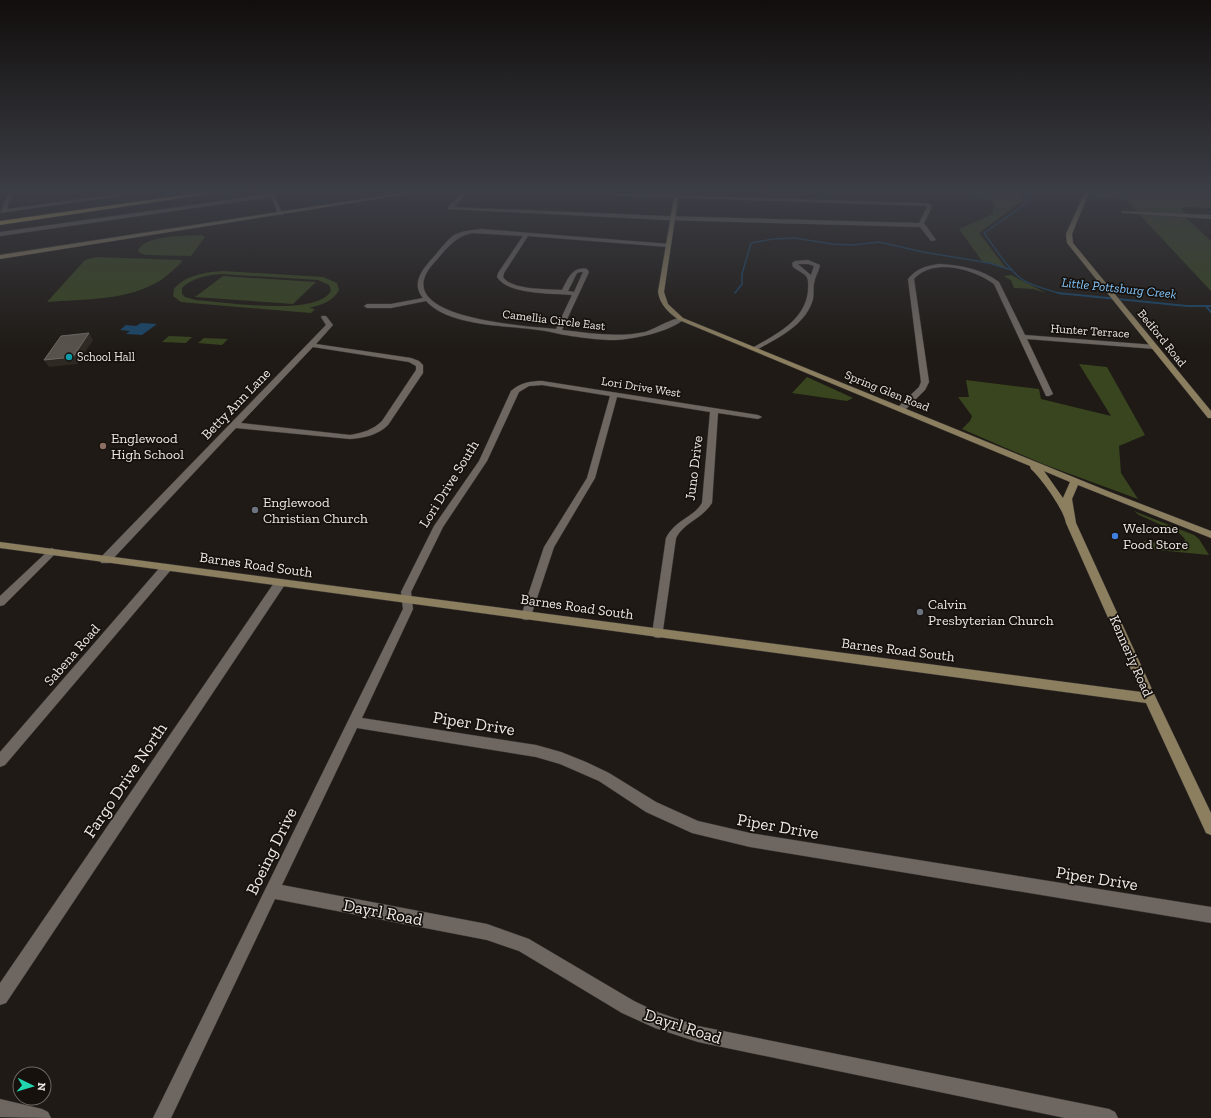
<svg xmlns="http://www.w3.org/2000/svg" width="1211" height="1118" viewBox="0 0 1211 1118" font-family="'Zilla Slab',serif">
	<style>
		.green { fill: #38451f; fill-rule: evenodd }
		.water { fill: #1b4667 }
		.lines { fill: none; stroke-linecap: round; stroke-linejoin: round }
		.stream-far1 { stroke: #1b4667; stroke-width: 1.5 }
		.stream { stroke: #1b4667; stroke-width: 2 }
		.street-casing { stroke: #3b3735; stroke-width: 1 }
		.secondary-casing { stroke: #3b3735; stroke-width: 1 }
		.highway-casing { stroke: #3b3735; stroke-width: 1 }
		.street { fill: #6e6761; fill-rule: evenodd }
		.secondary { fill: #8c7f60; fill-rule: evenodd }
		.highway { fill: #d1b65f; fill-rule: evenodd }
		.wall { fill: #46403a }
		.shaded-wall { fill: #2f2923 }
		.building { fill: #58524c; stroke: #6f6964 }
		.culture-dot { fill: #0f9aa8; stroke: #16110c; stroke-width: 1.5 }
		.education-dot { fill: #8d6e63; stroke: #16110c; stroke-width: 1.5 }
		.worship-dot { fill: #6b7280; stroke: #16110c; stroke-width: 1.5 }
		.shop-dot { fill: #3f7fe0; stroke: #16110c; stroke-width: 1.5 }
		.labels { text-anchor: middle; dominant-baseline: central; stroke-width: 3.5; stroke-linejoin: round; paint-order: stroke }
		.far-street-label { font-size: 12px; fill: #ede8e5; stroke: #16110c }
		.far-poi-label { font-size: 12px; fill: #ede8e5; stroke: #16110c; text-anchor: start }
		.far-water-label { font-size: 13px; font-style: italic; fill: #83c6fc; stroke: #16110c }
		.street-label { font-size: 14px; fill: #ede8e5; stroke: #16110c }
		.poi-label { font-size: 14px; fill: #ede8e5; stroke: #16110c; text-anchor: start }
		.near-street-label { font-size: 17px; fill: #ede8e5; stroke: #16110c }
	</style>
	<rect width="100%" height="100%" fill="#1f1a15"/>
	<g class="green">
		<path d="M953 192H1022L1020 195 1023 200 979 233 1006 268 982 261 959 229 993 214 994 202C979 196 968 197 953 192Z"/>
		<polygon points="1091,192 1211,192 1211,208 1186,207 1181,209 1188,215 1184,216 1211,241 1211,291 1125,199 1089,197"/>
		<path d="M201 235 205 237 191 256 145 255 138 252C140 235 187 236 201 235Z"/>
		<path d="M96 257 181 260 182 262C175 268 168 275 161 280 128 301 84 299 47 302L85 260Z"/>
		<path d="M223 271 323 277 337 283 339 290C334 301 321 305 309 308L315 309 311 313 191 303 181 302 173 296 174 289C185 275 206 272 223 271ZM221 274 318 280 329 285 331 291C316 317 224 302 196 300L185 297 182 294V288C192 278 207 275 221 274Z"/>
		<polygon points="1011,275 1046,293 1033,289 1014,288 1011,280 1003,276"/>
		<polygon points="223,276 316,282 293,304 195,297"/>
		<polygon points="169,336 192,337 186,343 162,342"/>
		<polygon points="204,338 228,339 222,345 198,343"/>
		<polygon points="1079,364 1107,367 1145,435 1119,446 1121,473 1138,499 1043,464 962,429 970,421 972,416 958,397 969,397 966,380 1039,389 1041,399 1111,416"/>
		<polygon points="807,377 853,398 847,401 792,393"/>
		<polygon points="1134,511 1194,535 1199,539 1209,555 1147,549 1143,541 1182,546 1184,544 1185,539 1179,533 1139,515"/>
	</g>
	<polygon class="water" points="141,323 157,324 142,335 126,334 130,331 120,330 126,325 136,326"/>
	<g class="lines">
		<g class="stream-far1">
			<path d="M1026 192 1027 203 984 233C995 248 1005 265 1019 277 1028 285 1051 291 1063 294"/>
			<polyline points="735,293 742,284 742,274 751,243 773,239 795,238 832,244 853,245 879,242 923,252 989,263 1012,270"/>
		</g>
		<g class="stream">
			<polyline points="1058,293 1187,306 1211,306"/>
			<polyline points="1206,306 1211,312"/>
		</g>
		<defs>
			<g id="street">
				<polygon points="9,192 13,192 7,209 133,192 148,192 0,213"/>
				<polygon points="269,192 273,192 283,215 278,214 271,197 0,236 0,232 270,194"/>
				<polygon points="463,192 468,192 454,207 666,216 919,223 927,207 926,206 508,192 569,192 921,203 930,204 932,207 924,223 936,240 931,241 920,227 666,220 448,209 448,207"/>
				<polygon points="1122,211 1211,215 1211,219 1124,213 1122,213"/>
				<path d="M481 229 670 244V246L668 247 528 236 504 273 503 277C511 290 547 289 562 290 568 279 572 266 587 269L589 272 562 330C590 333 617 338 645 332 654 330 678 314 684 319 670 332 631 340 612 340 597 340 568 336 555 333 518 324 453 330 426 301L391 308H367L364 306 367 304H391L423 298C409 281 426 266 437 253 442 247 447 240 454 235 462 231 472 230 481 229ZM473 233 523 236 498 273 497 277C508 295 553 293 572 295L556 329C530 326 385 319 433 264 445 251 454 236 473 233ZM580 272H583L574 292 568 291 577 273Z"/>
				<path d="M808 260 820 265C819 271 815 277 814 283 813 288 814 293 813 299 806 325 778 338 756 350H752V348C775 335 805 321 808 291 808 286 809 280 806 276 803 273 797 270 793 267L792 263 795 261ZM798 264H808L814 266 811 275Z"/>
				<path d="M939 264C961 265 981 269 999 282L1025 335 1155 345 1158 347 1155 349 1027 339 1053 394 1049 396H1046L994 284C974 269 933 257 914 279L929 382 925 390 904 411H898V407L919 387 921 382 908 279C917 268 926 266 939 264Z"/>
				<path d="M322 316H326L333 325 316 344 411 358 419 361 423 365V373L388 425C378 435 364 438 350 439L236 428 109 563H101L100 560 101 557 326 325 321 317ZM313 347 409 362 416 366V370L382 421C373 430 362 433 350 435L241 423Z"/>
				<path d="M542 381 758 415 762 417 758 419 718 413 712 503C702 519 683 523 676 538L662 637 658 638 654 637 652 634 666 538C676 519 693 518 702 503L710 412 617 397 595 478 554 547 530 619 526 620 522 619 521 616 544 547 587 478 610 396 542 385 529 386 519 392 487 461 443 527 411 592 413 609 362 718 536 745 561 752 586 762 609 773 656 802 698 821 750 833 1211 907V923L750 847 692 833 646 812 599 781 560 764 536 757 357 728 282 885 487 924 529 939 634 1001 657 1012 698 1026 1109 1109 1115 1112 1118 1118H1065L698 1042 655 1028 622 1013 534 960 519 951 487 940 275 899 171 1118H153L403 609 401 592 434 526 479 461 511 391C520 383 530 381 542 381Z"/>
				<polygon points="52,548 55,550 57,552 4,605 0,606 0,596 49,550"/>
				<polygon points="166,564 170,565 171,568 170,571 5,765 0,767 0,752 162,565"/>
				<polygon points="280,579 284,580 285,583 284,586 6,1003 0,1005 0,983 276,580"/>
				<polygon points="0,1099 42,1109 48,1112 51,1118 0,1117"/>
			</g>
			<g id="secondary">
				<polygon points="408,192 421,192 0,259 0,255"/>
				<path d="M675 192H679L664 292 668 304 683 318 1110 492 1211 531V538L1078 485 1072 499 1076 523 1156 698 1211 813V835L1206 833 1146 703 0 548V542L1141 692 1066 523C1064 510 1042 479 1031 469L1030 466 679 320C669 313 660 305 658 292ZM1044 471 1070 482 1063 498Z"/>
				<polygon points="1085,192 1089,192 1072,234 1073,243 1211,411 1211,418 1208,418 1067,243 1066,234"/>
			</g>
			<polygon id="highway" points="205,192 222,192 0,225 0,221"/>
		</defs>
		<use href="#street" class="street-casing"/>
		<use href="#secondary" class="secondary-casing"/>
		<use href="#highway" class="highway-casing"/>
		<use href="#street" class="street"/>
		<use href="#secondary" class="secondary"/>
		<use href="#highway" class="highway"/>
	</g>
	<polygon class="wall" points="1148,192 1187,192 1183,200 1155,198"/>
	<polygon class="shaded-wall" points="89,333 93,340 77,364 49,367 44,360"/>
	<polygon class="building" points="89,333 73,357 44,360 61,336"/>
	<linearGradient id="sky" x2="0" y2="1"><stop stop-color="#110e0c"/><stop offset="0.55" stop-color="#3c3e46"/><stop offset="1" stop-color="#3c3e46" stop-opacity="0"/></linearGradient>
	<rect width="1211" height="349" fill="url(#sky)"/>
	<circle class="culture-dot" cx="69" cy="357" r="4"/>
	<circle class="education-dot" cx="103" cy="446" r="4"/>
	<g class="worship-dot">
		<circle cx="255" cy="510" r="4"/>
		<circle cx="920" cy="612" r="4"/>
	</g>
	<circle class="shop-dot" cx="1115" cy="536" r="4"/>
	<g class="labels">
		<g class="far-street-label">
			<text transform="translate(554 320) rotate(7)">Camellia Circle East</text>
			<text transform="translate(1090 331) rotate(4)">Hunter Terrace</text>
			<text transform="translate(1162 338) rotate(51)">Bedford Road</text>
			<text transform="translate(641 387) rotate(9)">Lori Drive West</text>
			<text transform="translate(887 391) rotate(22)">Spring Glen Road</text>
		</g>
		<g class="far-poi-label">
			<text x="77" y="357">School Hall</text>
		</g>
		<g class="far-water-label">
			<text transform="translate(1119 288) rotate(6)">Little Pottsburg Creek</text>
		</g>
		<g class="street-label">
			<text transform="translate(236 404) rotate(-46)">Betty Ann Lane</text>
			<text transform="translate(694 468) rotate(-83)">Juno Drive</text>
			<text transform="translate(449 484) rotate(-58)">Lori Drive South</text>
			<text transform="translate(256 565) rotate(8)">Barnes Road South</text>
			<text transform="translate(577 607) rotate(8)">Barnes Road South</text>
			<text transform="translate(898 650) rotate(7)">Barnes Road South</text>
			<text transform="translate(72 655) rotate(-49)">Sabena Road</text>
			<text transform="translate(1131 656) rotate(66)">Kennerly Road</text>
		</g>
		<g class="poi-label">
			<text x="111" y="438">Englewood<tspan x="111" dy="16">High School</tspan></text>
			<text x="263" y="502">Englewood<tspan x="263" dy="16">Christian Church</tspan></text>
			<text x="1123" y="528">Welcome<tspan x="1123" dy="16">Food Store</tspan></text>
			<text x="928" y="604">Calvin<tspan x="928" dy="16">Presbyterian Church</tspan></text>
		</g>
		<g class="near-street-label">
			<text transform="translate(474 723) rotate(9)">Piper Drive</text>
			<text transform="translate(125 780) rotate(-56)">Fargo Drive North</text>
			<text transform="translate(778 826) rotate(10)">Piper Drive</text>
			<text transform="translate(271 851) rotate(-64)">Boeing Drive</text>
			<text transform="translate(1097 878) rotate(9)">Piper Drive</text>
			<text transform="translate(383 912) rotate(11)">Dayrl Road</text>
			<text transform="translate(683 1026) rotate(18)">Dayrl Road</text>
		</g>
	</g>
	<g transform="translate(32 1086) rotate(95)"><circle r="19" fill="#16110c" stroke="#6c6763"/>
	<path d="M0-3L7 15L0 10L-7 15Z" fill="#22d5af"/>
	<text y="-6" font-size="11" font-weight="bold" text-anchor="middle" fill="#ede8e5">N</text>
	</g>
</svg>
